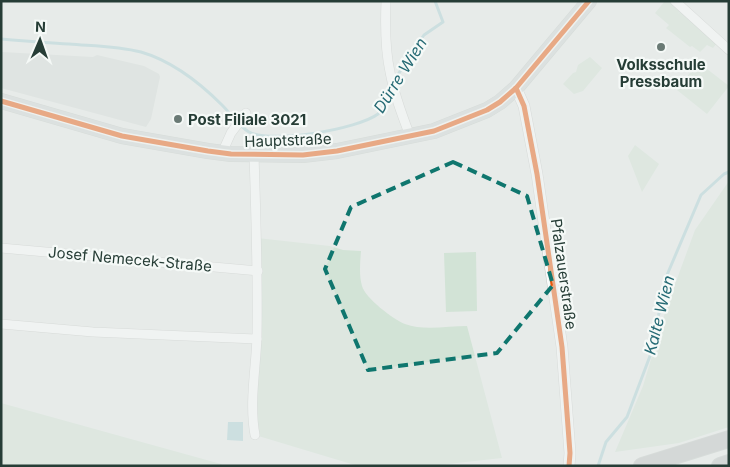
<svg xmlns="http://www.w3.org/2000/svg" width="730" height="467" viewBox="0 0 730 467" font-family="Inter,sans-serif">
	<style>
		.built { fill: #d5dcd9 }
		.green { fill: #d2e3d6 }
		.water { fill: #acd1d5 }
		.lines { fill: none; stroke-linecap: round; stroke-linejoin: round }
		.stream { stroke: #acd1d5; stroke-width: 3 }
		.minor-casing { stroke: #c4c8c6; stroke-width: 10 }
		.tertiary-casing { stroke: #c4c8c6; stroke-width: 12 }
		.primary-casing { stroke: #c3cac7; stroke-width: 16 }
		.motorway-casing { stroke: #c3cac7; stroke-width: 18 }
		.minor { stroke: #fbfcfc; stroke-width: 9 }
		.tertiary { stroke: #fbfcfc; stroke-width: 11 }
		.primary { stroke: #cfd6d4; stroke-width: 15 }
		.motorway { stroke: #bcc2c1; stroke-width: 16 }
		.cycleway-casing { stroke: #f5f9f7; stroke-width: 8 }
		.cycleway { stroke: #e8590c; stroke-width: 5 }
		.marked { fill: none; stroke: #0f766e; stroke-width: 4; stroke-dasharray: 10 6; stroke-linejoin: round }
		.poi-dot { fill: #6a7a75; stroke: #f5f9f7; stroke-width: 2 }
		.labels { text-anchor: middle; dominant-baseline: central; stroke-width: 4.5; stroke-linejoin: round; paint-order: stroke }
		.poi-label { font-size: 15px; font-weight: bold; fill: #263d36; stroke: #f5f9f7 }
		.street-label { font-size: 15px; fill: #263d36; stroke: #f5f9f7 }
		.water-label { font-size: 16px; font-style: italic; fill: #256a74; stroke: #f5f9f7 }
	</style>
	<rect width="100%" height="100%" fill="#e7ebe9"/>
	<polygon class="built" points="2,52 93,57 97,55 144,66 159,74 160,77 151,119 146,127 1,88"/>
	<g class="green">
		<polygon points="665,1 670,1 681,10 678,14 681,11 717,43 713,48 707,45 700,52 692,46 690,47 666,28 669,25 655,13"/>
		<polygon points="590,57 602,68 583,91 574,94 563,84 573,73 576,72 578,65"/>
		<polygon points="698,62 729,86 707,114 677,90"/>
		<polygon points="635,145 659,164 642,192 628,156"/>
		<polygon points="729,181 729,427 679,443 615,452 643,386 667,306 695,230"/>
		<path d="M257 238 330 246 343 250 361 251C360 263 359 275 362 286 365 298 393 319 405 324 423 331 448 326 467 326L502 458 430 466H358L255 435Z"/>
		<polygon points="476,252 477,311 446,312 444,253"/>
		<polygon points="1,403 221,464 223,466 1,466"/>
	</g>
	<polygon class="water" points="228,422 243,422 243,441 227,440"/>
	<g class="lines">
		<g class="stream">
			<path d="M1 39C24 41 47 43 69 44 93 46 117 46 141 52 172 61 200 83 222 105 231 114 239 126 249 132 272 144 358 129 378 114 383 110 388 94 392 88"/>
			<polyline points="394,82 407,59 424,35 443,22 435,1"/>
			<polyline points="598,466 606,442 627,417 650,356 667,275 701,195 724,174 729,172"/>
		</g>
		<defs>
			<g id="minor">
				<path d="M386 1C385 25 385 49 390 72 394 94 402 115 410 136"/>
				<polyline points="675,1 729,50"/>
				<polyline points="222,153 231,133 246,113"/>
				<path d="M254 155C256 215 258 275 257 336 256 369 249 402 255 435"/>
				<polyline points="1,248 258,271"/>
				<polyline points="1,324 93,332 257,339"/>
			</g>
			<polyline id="tertiary" points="516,88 524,106 537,174 562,347 570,453 569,466"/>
			<polyline id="primary" points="1,101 122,136 208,151 231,154 303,155 337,151 434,131 487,110 500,102 516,88 589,1"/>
			<g id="motorway">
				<polyline points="642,466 729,439"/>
				<polyline points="720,466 729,463"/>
			</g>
		</defs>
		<use href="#minor" class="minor-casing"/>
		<use href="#tertiary" class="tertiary-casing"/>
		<use href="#primary" class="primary-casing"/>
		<use href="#motorway" class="motorway-casing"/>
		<use href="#minor" class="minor"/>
		<use href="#tertiary" class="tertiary"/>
		<use href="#primary" class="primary"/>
		<use href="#motorway" class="motorway"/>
		<defs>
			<g id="cycleway">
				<polyline points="516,88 524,106 537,174 562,347 570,453 569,466"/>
				<polyline points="1,101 122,136 208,151 231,154 303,155 337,151 434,131 487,110 500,102 516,88 589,1"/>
			</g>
		</defs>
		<use href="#cycleway" class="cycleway-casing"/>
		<use href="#cycleway" class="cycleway"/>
	</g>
	<path d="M0 0H730V467H0ZM453 162 527 196 553 285 497 353 368 370 325 269 351 207Z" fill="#e7ebe9" fill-opacity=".55" fill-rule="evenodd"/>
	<path class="marked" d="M453 162 527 196 553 285 497 353 368 370 325 269 351 207Z"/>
	<g class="poi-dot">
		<circle cx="661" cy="47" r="5"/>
		<circle cx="178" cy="119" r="5"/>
	</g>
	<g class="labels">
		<g class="poi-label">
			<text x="661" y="64">Volksschule<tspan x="661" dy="17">Pressbaum</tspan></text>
			<text x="188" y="119" text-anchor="start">Post Filiale 3021</text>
		</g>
		<g class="street-label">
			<text transform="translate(288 140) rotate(-2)">Hauptstraße</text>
			<text transform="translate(130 259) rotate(5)">Josef Nemecek-Straße</text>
			<text transform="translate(564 274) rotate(82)">Pfalzauerstraße</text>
		</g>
		<g class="water-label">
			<text transform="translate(400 75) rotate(-58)">Dürre Wien</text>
			<text transform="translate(659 315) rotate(-76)">Kalte Wien</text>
		</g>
	</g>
	<rect width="730" height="467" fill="none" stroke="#263d36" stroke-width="5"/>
	<g transform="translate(40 40) rotate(2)" stroke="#f5f9f7" stroke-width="4" paint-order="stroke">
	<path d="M0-4L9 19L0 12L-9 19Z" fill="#263d36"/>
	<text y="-8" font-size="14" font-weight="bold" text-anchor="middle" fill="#263d36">N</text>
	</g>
</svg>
